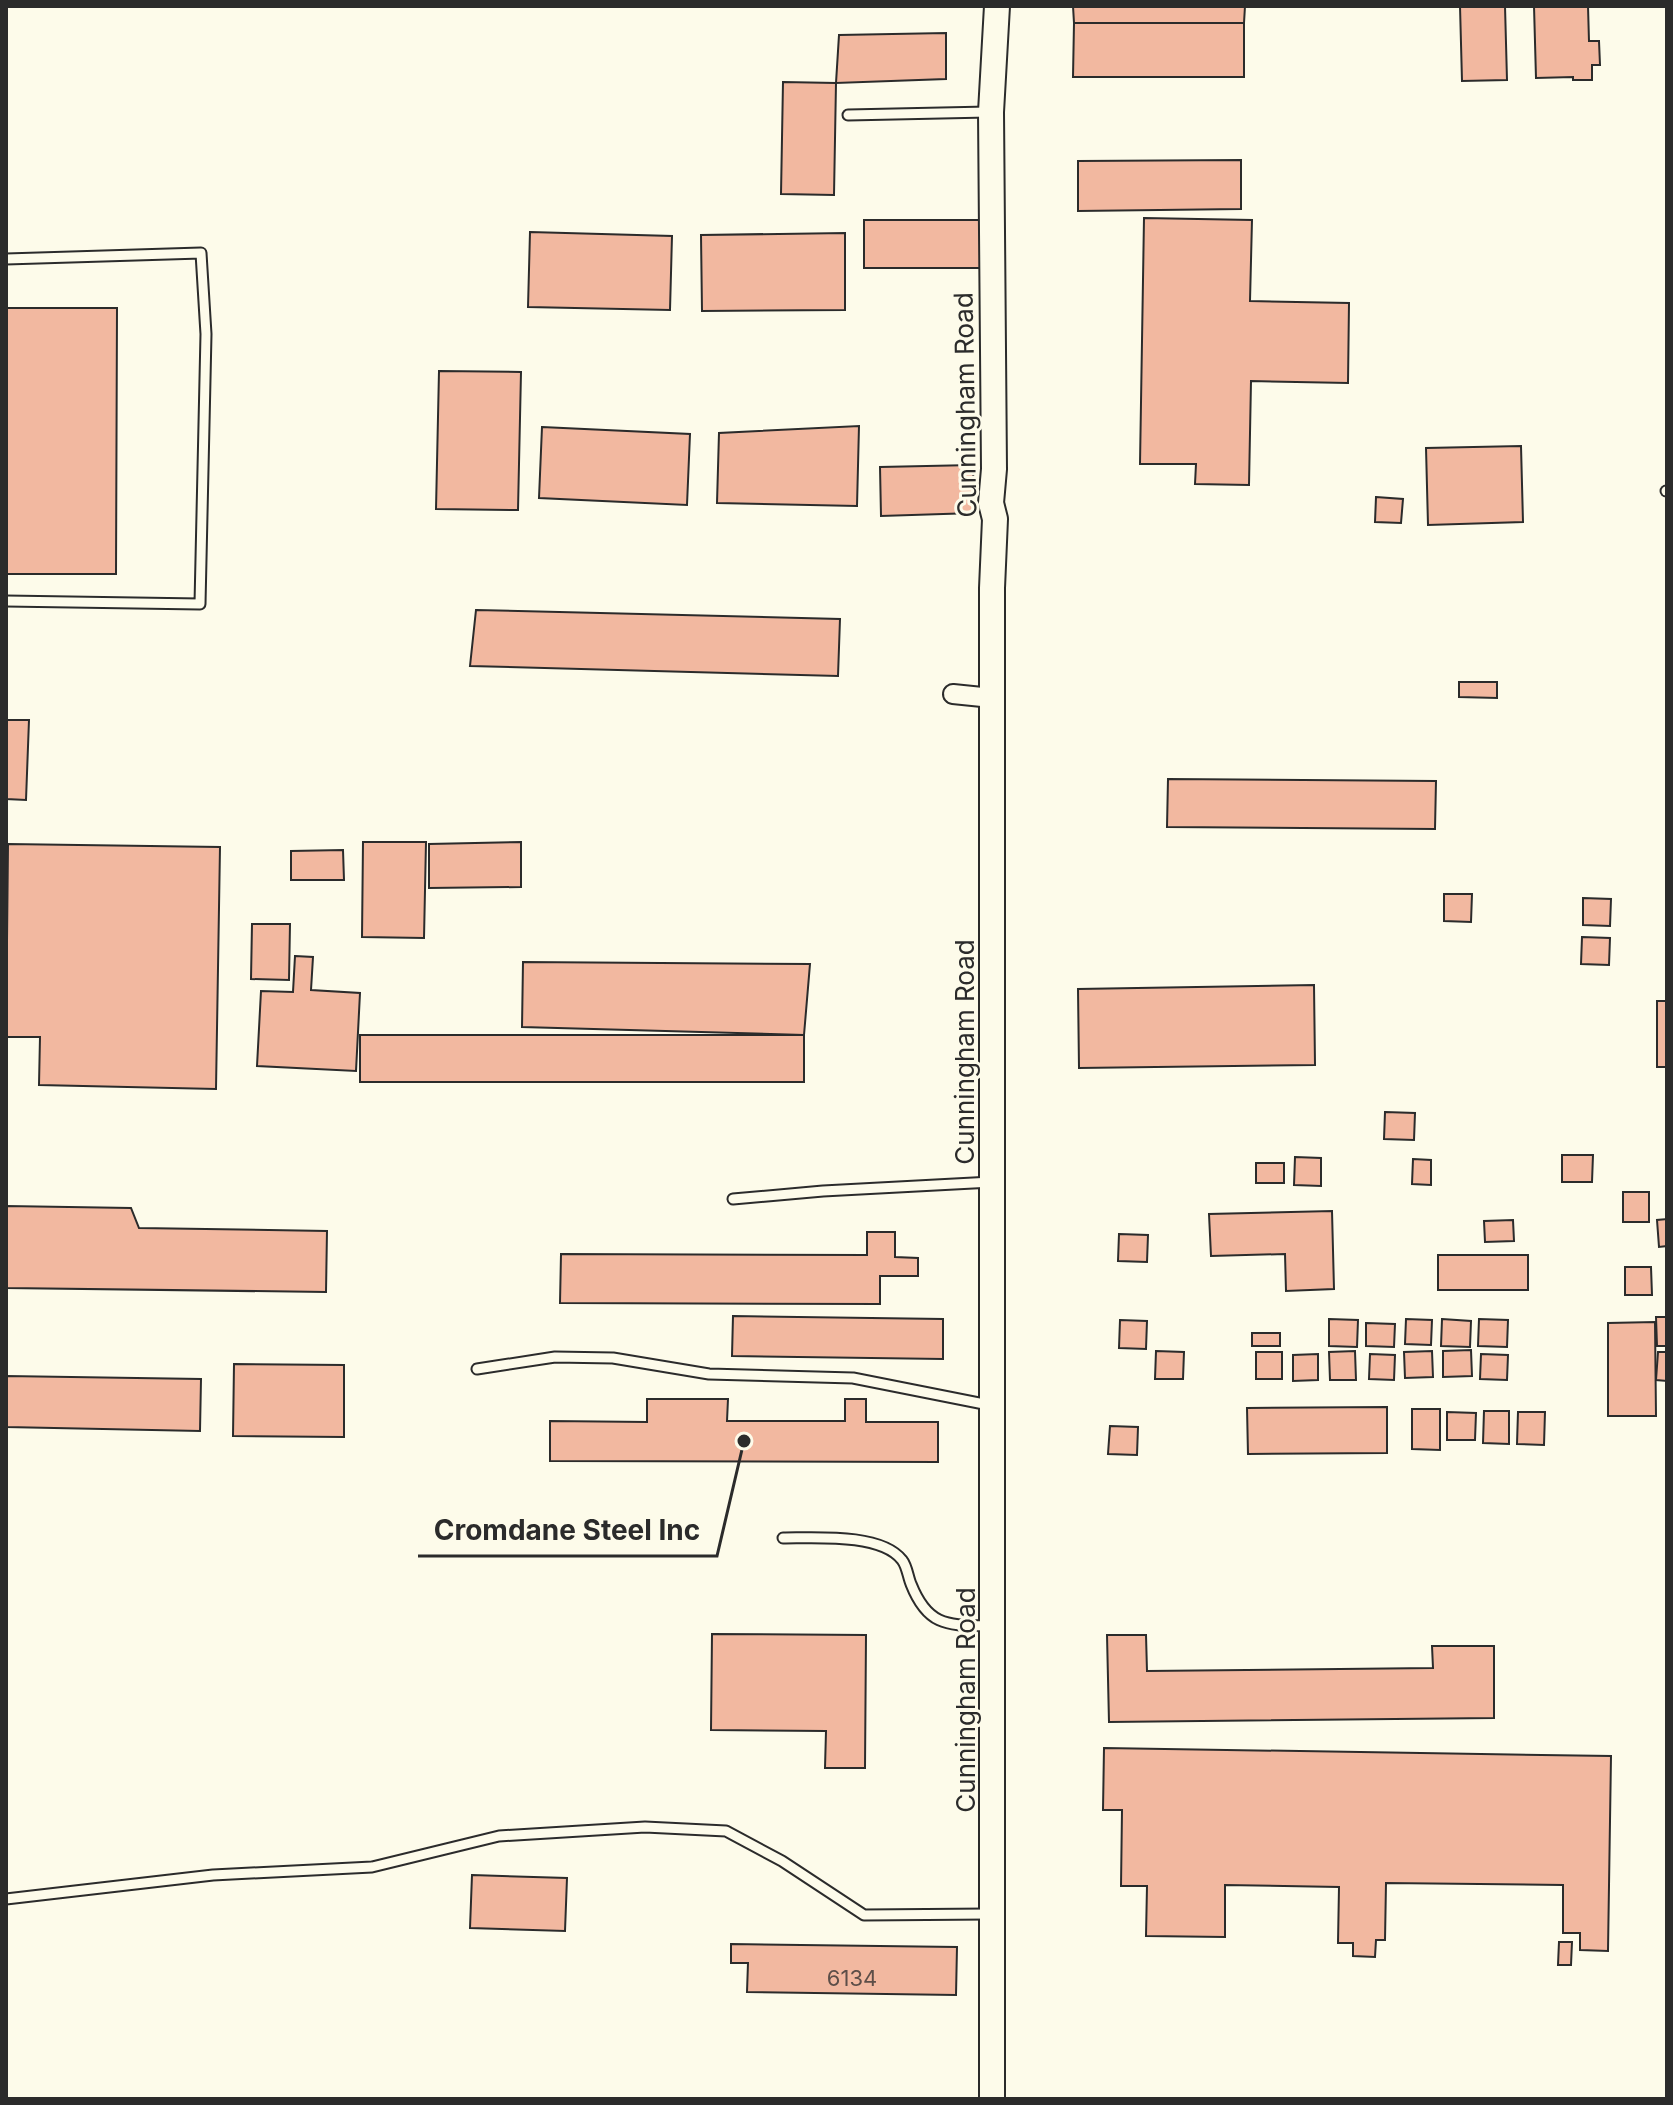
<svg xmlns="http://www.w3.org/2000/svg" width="1673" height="2105" viewBox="0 0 1673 2105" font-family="Inter,sans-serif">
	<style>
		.building { fill: #f2b8a0; stroke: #2b2b2b; stroke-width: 2 }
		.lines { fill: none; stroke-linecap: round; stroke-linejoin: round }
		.service-casing { stroke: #2b2b2b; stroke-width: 13 }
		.minor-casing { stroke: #2b2b2b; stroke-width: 22 }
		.tertiary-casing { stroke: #2b2b2b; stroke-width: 28 }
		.service { stroke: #fdfbea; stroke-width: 9 }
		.minor { stroke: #fdfbea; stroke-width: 18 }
		.tertiary { stroke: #fdfbea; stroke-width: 24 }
		.labels { text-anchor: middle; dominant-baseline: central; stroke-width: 6; stroke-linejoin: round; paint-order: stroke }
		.number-label { font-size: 22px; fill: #5d4e48 }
		.street-label { font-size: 26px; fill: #2b2b2b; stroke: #fdfbea }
		.leader { fill: none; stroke: #2b2b2b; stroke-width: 3 }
		.callout-dot { fill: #2b2b2b; stroke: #fdfbea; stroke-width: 3 }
		.callout-label { font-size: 28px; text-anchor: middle; font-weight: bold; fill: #2b2b2b; stroke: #fdfbea; stroke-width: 6; stroke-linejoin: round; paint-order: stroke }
	</style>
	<rect width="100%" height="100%" fill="#fdfbea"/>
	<g class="building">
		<polygon points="1073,6 1245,6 1244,23 1074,23"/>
		<polygon points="1460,6 1505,6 1507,80 1462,81"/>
		<polygon points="1534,6 1588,6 1589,41 1599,41 1600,65 1592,65 1592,80 1573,80 1573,77 1536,78"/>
		<polygon points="1074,23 1244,23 1244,77 1073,77"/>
		<polygon points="946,33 946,79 836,83 839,35"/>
		<polygon points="783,82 836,83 834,195 781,194"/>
		<polygon points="1241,160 1241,209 1078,211 1078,161"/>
		<polygon points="1144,218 1252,220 1250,301 1349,303 1348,383 1251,381 1249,485 1195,484 1196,464 1140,464"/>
		<polygon points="864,220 991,220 992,268 864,268"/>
		<polygon points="530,232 672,236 670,310 528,307"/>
		<polygon points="845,233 845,310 702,311 701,235"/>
		<polygon points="6,308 117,308 116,574 6,574"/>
		<polygon points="439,371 521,372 518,510 436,509"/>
		<polygon points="859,426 857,506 717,503 719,433"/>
		<polygon points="542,427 690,434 687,505 539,498"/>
		<polygon points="1521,446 1523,522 1428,525 1426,448"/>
		<polygon points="973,465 974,513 881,516 880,467"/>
		<polygon points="1376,497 1403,499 1401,523 1375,522"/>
		<polygon points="476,610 840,619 838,676 470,666"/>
		<polygon points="1459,682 1497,682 1497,698 1459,697"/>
		<polygon points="6,720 29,720 26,800 6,799"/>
		<polygon points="1168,779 1436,781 1435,829 1167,827"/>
		<polygon points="363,842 426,842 424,938 362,937"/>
		<polygon points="521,842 521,887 429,888 429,844"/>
		<polygon points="8,844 220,847 216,1089 39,1085 40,1037 6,1037"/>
		<polygon points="343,850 344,880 291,880 291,851"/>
		<polygon points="1444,894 1472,894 1471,922 1444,921"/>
		<polygon points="1583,898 1611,899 1610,926 1583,925"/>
		<polygon points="252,924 290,924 289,980 251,979"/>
		<polygon points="1582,937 1610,938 1609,965 1581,964"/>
		<polygon points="295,956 313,957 311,990 360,993 356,1071 257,1066 261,991 293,992"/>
		<polygon points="523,962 810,964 804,1035 522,1027"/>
		<polygon points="1314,985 1315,1065 1079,1068 1078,989"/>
		<rect x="1657" y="1001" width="10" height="66"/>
		<rect x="360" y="1035" width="444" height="47"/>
		<polygon points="1385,1112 1415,1113 1414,1140 1384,1139"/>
		<polygon points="1562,1155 1593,1155 1592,1182 1562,1182"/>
		<polygon points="1295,1157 1321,1158 1321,1186 1294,1185"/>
		<polygon points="1413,1159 1431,1160 1431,1185 1412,1184"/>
		<rect x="1256" y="1163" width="28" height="20"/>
		<rect x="1623" y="1192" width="26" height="30"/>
		<polygon points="6,1206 131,1208 139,1228 327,1231 326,1292 6,1288"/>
		<polygon points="1332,1211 1334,1289 1286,1291 1285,1254 1211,1256 1209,1214"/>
		<polygon points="1667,1219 1667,1246 1659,1247 1657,1220"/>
		<polygon points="1513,1220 1514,1241 1485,1242 1484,1221"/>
		<polygon points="867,1232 895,1232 895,1257 918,1258 918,1276 880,1276 880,1304 560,1303 561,1254 867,1255"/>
		<polygon points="1119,1234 1148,1235 1147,1262 1118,1261"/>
		<rect x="1438" y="1255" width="90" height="35"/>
		<polygon points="1625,1267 1651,1267 1652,1295 1625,1295"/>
		<polygon points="733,1316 943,1319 943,1359 732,1356"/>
		<polygon points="1656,1317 1667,1317 1667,1346 1657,1346"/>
		<polygon points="1329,1319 1358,1320 1357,1347 1329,1346"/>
		<polygon points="1406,1319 1432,1320 1431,1345 1405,1344"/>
		<polygon points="1442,1319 1471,1321 1470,1347 1441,1346"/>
		<polygon points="1479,1319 1508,1320 1507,1347 1478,1346"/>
		<polygon points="1120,1320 1147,1321 1146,1349 1119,1348"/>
		<polygon points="1655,1322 1656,1416 1608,1416 1608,1323"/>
		<polygon points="1366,1323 1395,1324 1394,1347 1366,1346"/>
		<rect x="1252" y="1333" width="28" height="13"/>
		<polygon points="1471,1350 1472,1376 1443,1377 1443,1351"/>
		<polygon points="1156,1351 1184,1352 1183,1379 1155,1379"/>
		<polygon points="1355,1351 1356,1380 1330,1380 1329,1352"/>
		<polygon points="1432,1351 1433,1377 1405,1378 1404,1352"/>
		<rect x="1256" y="1352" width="26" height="27"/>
		<polygon points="1658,1352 1667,1352 1667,1381 1656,1380"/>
		<polygon points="1318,1354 1318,1380 1293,1381 1293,1355"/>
		<polygon points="1370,1354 1395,1355 1394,1380 1369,1379"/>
		<polygon points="1481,1354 1508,1355 1507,1380 1480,1379"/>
		<polygon points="234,1364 344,1365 344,1437 233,1436"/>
		<polygon points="6,1376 201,1379 200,1431 6,1427"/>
		<polygon points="647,1399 728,1399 727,1421 845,1421 845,1399 866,1399 866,1422 938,1422 938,1462 550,1461 550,1421 647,1422"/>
		<polygon points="1387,1407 1387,1453 1248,1454 1247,1408"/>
		<polygon points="1412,1409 1440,1409 1440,1450 1412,1449"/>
		<polygon points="1484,1411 1509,1411 1509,1444 1483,1443"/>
		<polygon points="1447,1412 1476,1413 1475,1440 1447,1440"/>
		<polygon points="1518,1412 1545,1412 1544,1445 1517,1444"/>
		<polygon points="1110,1426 1138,1427 1137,1455 1108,1454"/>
		<polygon points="712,1634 866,1635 865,1768 825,1768 826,1731 711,1730"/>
		<polygon points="1107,1635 1146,1635 1147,1671 1433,1668 1432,1646 1494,1646 1494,1718 1109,1722"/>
		<polygon points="1104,1748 1611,1756 1608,1951 1580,1950 1580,1933 1563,1933 1563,1885 1386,1883 1385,1940 1376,1940 1375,1957 1353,1956 1353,1943 1338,1943 1339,1887 1225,1885 1225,1937 1146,1936 1147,1886 1121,1886 1122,1810 1103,1810"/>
		<polygon points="472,1875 567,1878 565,1931 470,1928"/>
		<polygon points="1559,1942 1572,1942 1571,1965 1558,1965"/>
		<polygon points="731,1944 957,1947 956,1995 747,1992 748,1963 731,1963"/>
	</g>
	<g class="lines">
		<defs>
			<g id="service">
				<polyline points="848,115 988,112"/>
				<polyline points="6,259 201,253 206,334 200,604 6,601"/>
				<polyline points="1666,491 1667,491"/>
				<polyline points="733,1199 823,1191 992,1182"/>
				<polyline points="477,1369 555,1357 613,1358 709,1374 853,1378 989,1405"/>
				<path d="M783 1538C815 1538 881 1533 902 1560 907 1566 908 1577 911 1584 928 1627 948 1625 989 1626"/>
				<polyline points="6,1899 213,1875 372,1867 499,1836 645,1827 726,1831 782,1861 864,1915 989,1914"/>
			</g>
			<polyline id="minor" points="953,694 992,698"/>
			<polyline id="tertiary" points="992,2099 992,588 995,519 991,503 994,469 991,112 997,6"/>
		</defs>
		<use href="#service" class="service-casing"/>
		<use href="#minor" class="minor-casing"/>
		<use href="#tertiary" class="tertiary-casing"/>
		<use href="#service" class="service"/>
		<use href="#minor" class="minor"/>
		<use href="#tertiary" class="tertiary"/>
	</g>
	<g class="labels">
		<g class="number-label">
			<text x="852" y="1978">6134</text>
		</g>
		<g class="street-label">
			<text transform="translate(965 405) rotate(-91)">Cunningham Road</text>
			<text transform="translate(964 1052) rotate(-90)">Cunningham Road</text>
			<text transform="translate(965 1700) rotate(-90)">Cunningham Road</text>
		</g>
	</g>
	<path class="leader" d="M744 1441L717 1556H418"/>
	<circle class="callout-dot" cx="744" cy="1441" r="8"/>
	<g class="callout-label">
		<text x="567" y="1540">Cromdane Steel Inc</text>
	</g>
	<rect width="1673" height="2105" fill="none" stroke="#2b2b2b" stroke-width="16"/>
</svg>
